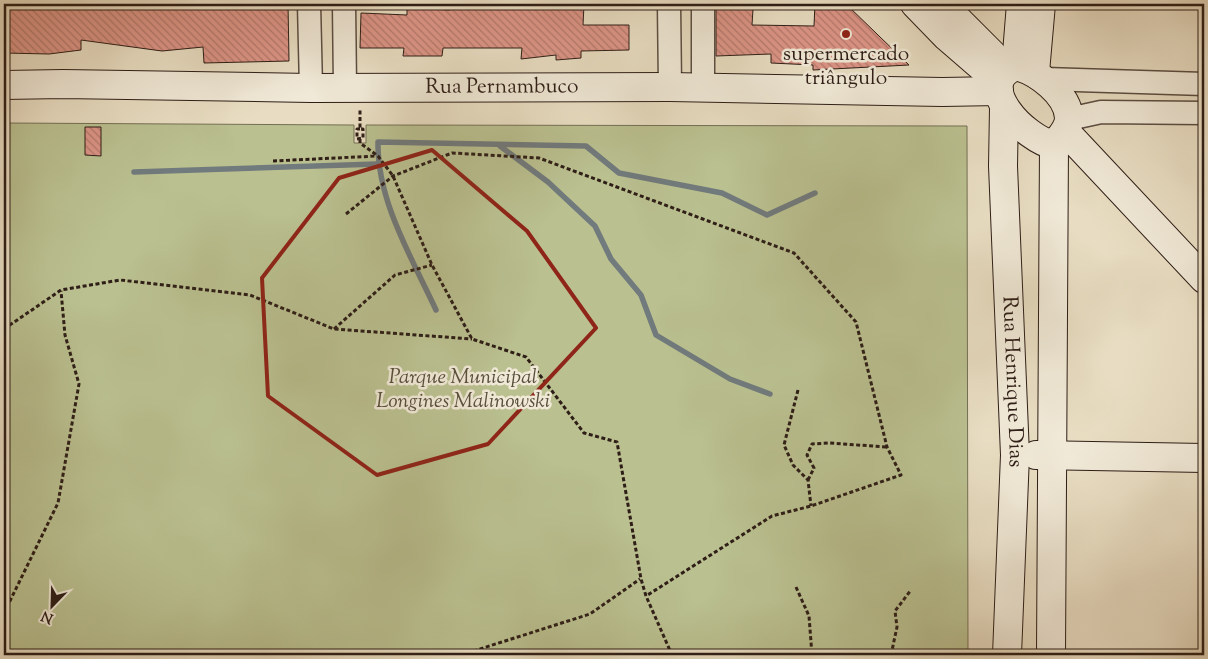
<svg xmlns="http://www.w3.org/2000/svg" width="1208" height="659" viewBox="0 0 1208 659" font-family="'Sorts Mill Goudy',serif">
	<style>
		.green { fill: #bac090; stroke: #746f54 }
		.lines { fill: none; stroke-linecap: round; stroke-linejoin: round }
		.stream { stroke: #717a7c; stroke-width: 5.5 }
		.building { fill: url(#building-back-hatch); stroke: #2e1e17 }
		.street-casing { stroke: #5c4e42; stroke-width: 25 }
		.secondary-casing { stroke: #2e1e17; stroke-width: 30 }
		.path { stroke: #2e1e17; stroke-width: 3; stroke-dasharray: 4 2.5; stroke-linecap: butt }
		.street { stroke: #f0e9d7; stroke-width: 22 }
		.secondary { stroke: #f0e9d7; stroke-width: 28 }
		.marked { fill: none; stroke: #8f2418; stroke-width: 4; stroke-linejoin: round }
		.poi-dot { fill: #8f2418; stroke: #f0e9d7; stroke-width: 2 }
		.labels { text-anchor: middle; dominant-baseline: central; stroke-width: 5; stroke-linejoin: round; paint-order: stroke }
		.poi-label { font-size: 21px; fill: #2e1e17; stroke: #f0e9d7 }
		.street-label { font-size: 21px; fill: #2e1e17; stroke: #f0e9d7 }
		.park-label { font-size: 21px; font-style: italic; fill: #584f3b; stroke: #f0e9d7 }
	</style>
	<defs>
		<pattern id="building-back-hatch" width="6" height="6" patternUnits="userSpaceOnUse" patternTransform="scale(1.25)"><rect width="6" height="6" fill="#dd9587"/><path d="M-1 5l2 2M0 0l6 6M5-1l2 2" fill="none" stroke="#b4796d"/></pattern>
	</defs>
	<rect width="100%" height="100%" fill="#e8ddc2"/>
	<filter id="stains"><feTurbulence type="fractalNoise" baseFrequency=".004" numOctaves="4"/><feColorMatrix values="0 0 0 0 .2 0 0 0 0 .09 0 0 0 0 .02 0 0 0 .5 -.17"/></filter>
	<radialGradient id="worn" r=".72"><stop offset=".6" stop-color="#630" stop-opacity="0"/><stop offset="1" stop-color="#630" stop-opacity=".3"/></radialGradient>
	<polygon class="green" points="4,123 354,125 354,143 366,143 366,125 967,126 968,655 4,655"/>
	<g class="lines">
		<g class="stream">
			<polyline points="500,146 548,182 595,226 611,259 641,295 656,335 730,379 770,394"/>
			<polyline points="134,172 377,164"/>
			<path d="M436 310C412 258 377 201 378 142L586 146 619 173 722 193 767 215 815 193"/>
		</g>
	</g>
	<g class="building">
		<polygon points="4,4 95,4 159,9 202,9 202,4 288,4 289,61 204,63 203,47 162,51 81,40 81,50 49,54 4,53"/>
		<polygon points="524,4 584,5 583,25 629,25 629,50 581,51 581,58 556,60 556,55 521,59 522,48 443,48 442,56 403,56 404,48 360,48 361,13 407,15 407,8 450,10 450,6 495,5 524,7"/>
		<polygon points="815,4 846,4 909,65 813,70 813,65 771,63 771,54 716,56 716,6 753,9 752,25 814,26"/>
		<polygon points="85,127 101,127 101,156 85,155"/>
	</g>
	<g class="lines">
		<defs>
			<g id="street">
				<polyline points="309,4 311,88"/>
				<polyline points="344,4 345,87"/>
				<polyline points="669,4 670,87"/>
				<polyline points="703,4 703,88"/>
				<polyline points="1045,79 1204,84"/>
				<polyline points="1069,119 1101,112 1204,113"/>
			</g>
			<g id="secondary">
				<polyline points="915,4 947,37 999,82"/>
				<polyline points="942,4 992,54"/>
				<path d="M1016 66C1037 71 1068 94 1069 118 1069 129 1060 137 1054 145 1026 140 970 84 1016 66Z"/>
				<polyline points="1016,66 1021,4"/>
				<polyline points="1035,72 1041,4"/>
				<path id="s1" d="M4 85 63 84 311 88 670 87 942 92 999 91"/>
				<path id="s2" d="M1004 108 1003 166 1015 455 1007 655"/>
				<polyline points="1066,132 1204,279"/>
				<polyline points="1036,455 1204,458"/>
				<polyline points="1051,655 1054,145"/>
			</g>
		</defs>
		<use href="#street" class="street-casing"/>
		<use href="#secondary" class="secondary-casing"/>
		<g class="path">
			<polyline points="360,129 357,129 357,139 363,138 363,129 360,129 360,110"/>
			<polyline points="360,139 360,143 378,156 393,176 432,265 472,339 526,357 584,433 617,442 641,579 646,596 672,655"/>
			<polyline points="273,161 377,156"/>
			<polyline points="346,214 393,176 452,153 539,158 794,253 856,322 887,447 901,475 811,506 772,516 646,596"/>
			<polyline points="4,329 61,290 120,280 250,295 334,329 472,339"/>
			<polyline points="334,329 395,275 432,265"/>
			<polyline points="798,390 784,445 793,465 808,480 811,506"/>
			<polyline points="808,480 814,468 807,455 812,444 829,443 887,447"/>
			<polyline points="796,587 809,616 812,655"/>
			<polyline points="4,620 6,609 58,503 79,384 65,335 61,291"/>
			<polyline points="461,655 590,614 640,579"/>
			<polyline points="891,655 897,627 895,611 911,590"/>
		</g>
		<use href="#street" class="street"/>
		<use href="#secondary" class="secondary"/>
	</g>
	<path class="marked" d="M432 150 527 231 596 328 488 444 377 475 268 396 262 278 339 178Z"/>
	<circle class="poi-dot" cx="846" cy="34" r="5"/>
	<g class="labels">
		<g class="poi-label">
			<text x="846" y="55">supermercado<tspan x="846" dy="24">triângulo</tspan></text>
		</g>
		<g class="street-label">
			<text stroke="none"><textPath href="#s1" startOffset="498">Rua Pernambuco</textPath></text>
			<text stroke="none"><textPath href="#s2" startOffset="274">Rua Henrique Dias</textPath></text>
		</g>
		<g class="park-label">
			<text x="463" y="378">Parque Municipal<tspan x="463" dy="24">Longines Malinowski</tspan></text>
		</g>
	</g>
	<rect width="1208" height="659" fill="none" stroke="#e8ddc2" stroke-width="20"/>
	<rect x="5" y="5" width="1198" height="649" fill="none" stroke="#2e1e17" stroke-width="2.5"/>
	<rect x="10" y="10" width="1188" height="639" fill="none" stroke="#2e1e17"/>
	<g transform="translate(52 606) rotate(203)" stroke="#f0e9d7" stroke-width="4" paint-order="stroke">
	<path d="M0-4L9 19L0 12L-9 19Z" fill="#2e1e17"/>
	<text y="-8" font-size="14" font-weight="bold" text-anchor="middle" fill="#2e1e17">N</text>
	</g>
	<rect width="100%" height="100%" filter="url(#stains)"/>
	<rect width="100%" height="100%" fill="url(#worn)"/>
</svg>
